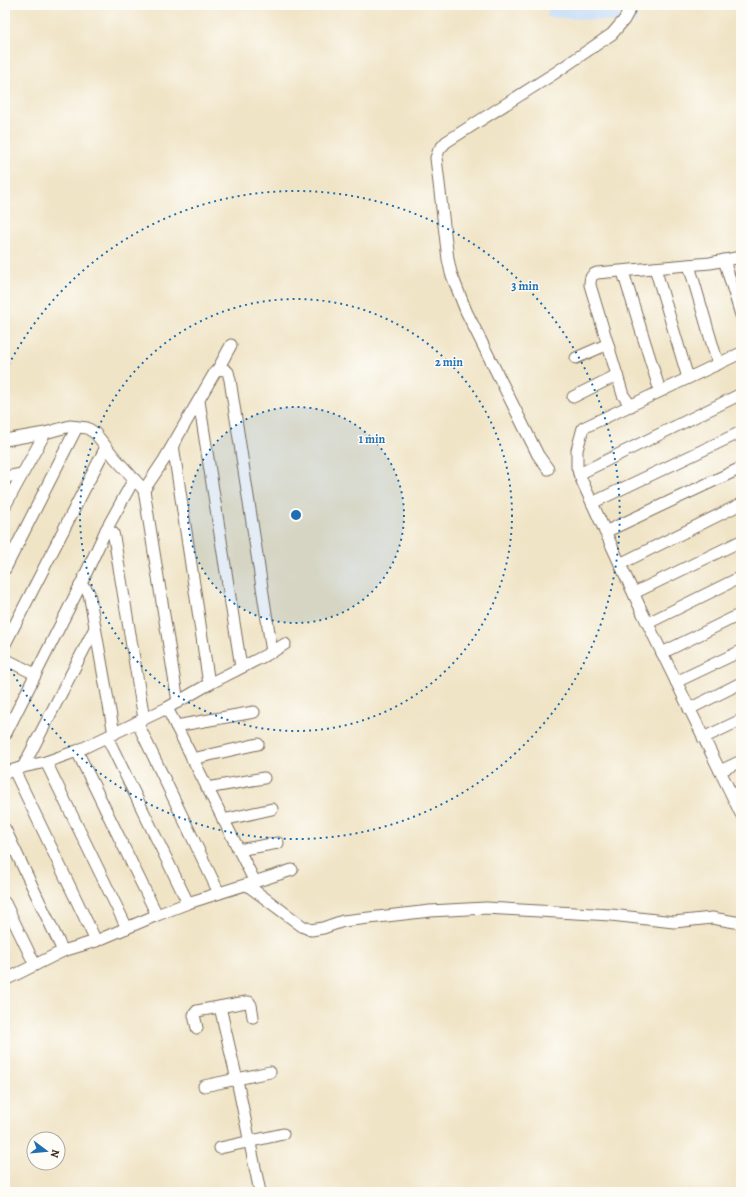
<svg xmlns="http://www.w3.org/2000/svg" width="746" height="1197" viewBox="0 0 746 1197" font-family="Alegreya,serif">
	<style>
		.built { fill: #c6ddf8 }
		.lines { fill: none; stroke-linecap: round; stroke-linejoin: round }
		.minor-casing { stroke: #7a6b59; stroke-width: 13 }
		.minor { stroke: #fff; stroke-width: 11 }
		.ring { fill: none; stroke: #1f6fb2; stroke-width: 2; stroke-dasharray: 2 4 }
		.centre { fill: #1f6fb2; stroke: #fdfcf7; stroke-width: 2 }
		.ring-label { font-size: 12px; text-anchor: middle; font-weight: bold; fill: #1f6fb2; stroke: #fdfcf7; stroke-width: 3; stroke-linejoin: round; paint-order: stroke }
	</style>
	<rect width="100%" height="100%" fill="#fdfcf7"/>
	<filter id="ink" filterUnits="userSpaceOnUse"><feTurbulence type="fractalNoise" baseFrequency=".025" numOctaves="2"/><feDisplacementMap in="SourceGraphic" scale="8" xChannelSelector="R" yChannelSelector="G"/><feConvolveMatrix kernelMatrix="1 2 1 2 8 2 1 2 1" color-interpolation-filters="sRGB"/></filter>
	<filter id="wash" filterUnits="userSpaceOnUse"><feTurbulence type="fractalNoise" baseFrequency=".012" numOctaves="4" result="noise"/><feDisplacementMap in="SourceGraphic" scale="16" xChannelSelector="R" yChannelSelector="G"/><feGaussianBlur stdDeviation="0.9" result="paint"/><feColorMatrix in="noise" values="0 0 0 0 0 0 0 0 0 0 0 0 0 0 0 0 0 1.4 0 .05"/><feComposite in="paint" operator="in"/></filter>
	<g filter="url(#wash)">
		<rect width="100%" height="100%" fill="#f0e4c6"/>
		<polygon class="built" points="549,5 637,5 636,23 547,17"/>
	</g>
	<g filter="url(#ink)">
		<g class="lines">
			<defs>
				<g id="minor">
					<polyline points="724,260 741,315"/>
					<polyline points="689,265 718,364"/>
					<polyline points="655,268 688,378"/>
					<polyline points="623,272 660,391"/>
					<polyline points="741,353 583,428 577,450 577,467 582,481 643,614 720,771 741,761"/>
					<polyline points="576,358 608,344"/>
					<polyline points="218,369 231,345"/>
					<polyline points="573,397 617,375"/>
					<polyline points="199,401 241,667"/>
					<path d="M631 406 623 395 590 285C590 278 591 275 597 273L710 263 741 257"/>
					<polyline points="5,440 45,433 70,426 87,428 95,433 115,458 144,490 164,460 215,372 218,369 225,370 228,372 230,380 272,652 209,684 167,708 77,751 46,762 23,767 5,773"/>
					<polyline points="173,445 209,684"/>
					<polyline points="548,469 538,455 466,311 451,273 448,259 436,158 439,150 446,142 555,73 612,34 624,20 632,5"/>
					<polyline points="579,474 741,394"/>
					<polyline points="5,477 22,474"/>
					<polyline points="144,490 178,702"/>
					<polyline points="592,503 741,432"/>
					<polyline points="5,506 45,433"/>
					<polyline points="106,530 134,479"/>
					<polyline points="605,532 741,468"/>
					<polyline points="620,564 741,504"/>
					<polyline points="5,569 77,427"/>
					<polyline points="80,586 106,530 113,533 114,537 144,719"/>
					<polyline points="634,593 741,541"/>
					<polyline points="648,623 741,577"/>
					<polyline points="5,644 106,447"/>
					<polyline points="272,652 285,644"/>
					<polyline points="662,653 741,614"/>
					<polyline points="5,659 35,674"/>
					<polyline points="676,682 741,651"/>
					<polyline points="167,708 255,882"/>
					<polyline points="689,709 741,683"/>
					<polyline points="137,722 219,893"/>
					<polyline points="176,726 254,712"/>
					<polyline points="5,735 80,586 86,589 89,593 114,734"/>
					<polyline points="107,737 188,903"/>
					<polyline points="703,738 741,720"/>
					<polyline points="77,751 157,915"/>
					<polyline points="192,759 258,744"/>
					<polyline points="46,762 127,928"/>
					<polyline points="23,767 95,628"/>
					<polyline points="14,770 96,941"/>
					<polyline points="720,771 741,814"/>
					<polyline points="207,788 264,778"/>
					<polyline points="223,820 272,809"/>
					<polyline points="5,829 63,951"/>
					<polyline points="238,850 278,843"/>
					<polyline points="247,885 302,926 311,930 323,928 343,921 430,911 486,908 611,915 674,922 712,918 741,923"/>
					<polyline points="5,903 35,965"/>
					<polyline points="5,980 63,951 96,941 157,915 188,903 292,870"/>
					<polyline points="220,1007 237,1080 260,1192"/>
					<polyline points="197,1028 194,1015 197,1011 246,1002 249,1002 251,1005 253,1017"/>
					<polyline points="204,1086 270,1072"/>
					<polyline points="220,1148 283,1134"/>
				</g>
			</defs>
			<use href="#minor" class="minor-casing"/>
			<use href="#minor" class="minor"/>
		</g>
	</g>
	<circle cx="296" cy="515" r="108" fill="#1f6fb2" fill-opacity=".12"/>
	<g class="ring">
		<circle cx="296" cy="515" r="108"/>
		<circle cx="296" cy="515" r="216"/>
		<path d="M6 370A324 324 0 1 1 6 660"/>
	</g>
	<circle cx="296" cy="515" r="6" class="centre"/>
	<g class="ring-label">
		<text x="525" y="290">3 min</text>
		<text x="449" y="366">2 min</text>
		<text x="372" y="443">1 min</text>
	</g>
	<rect width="746" height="1197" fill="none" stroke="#fdfcf7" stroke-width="20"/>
	<g transform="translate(46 1151) rotate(106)"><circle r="19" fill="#fdfcf7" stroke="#afa8a0"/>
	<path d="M0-3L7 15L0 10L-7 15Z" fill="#1f6fb2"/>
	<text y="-6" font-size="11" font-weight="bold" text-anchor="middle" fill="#3b2a1e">N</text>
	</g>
</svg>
